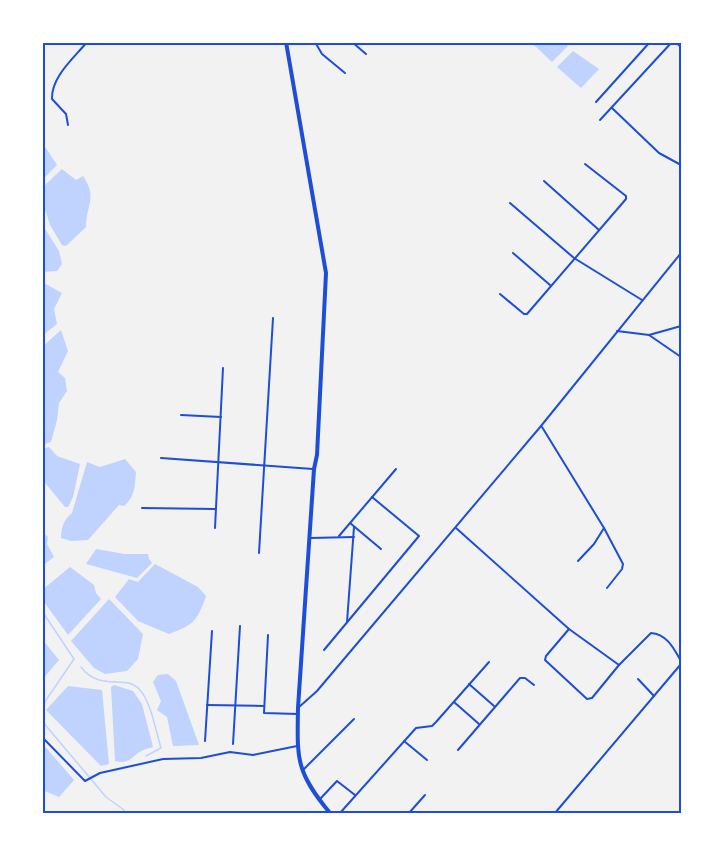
<svg xmlns="http://www.w3.org/2000/svg" width="723" height="855" viewBox="0 0 723 855" font-family="'Crimson Pro',serif">
	<style>
		.water { fill: #bfd3fe }
		.lines { fill: none; stroke-linecap: round; stroke-linejoin: round }
		.stream { stroke: #bfd3fe; stroke-width: 1.5 }
		.minor { stroke: #1d4ed8; stroke-width: 2 }
		.secondary { stroke: #1d4ed8; stroke-width: 4 }
		.neatline { fill: none; stroke: #1d4ed8; stroke-width: 2 }
	</style>
	<rect width="100%" height="100%" fill="#f2f2f2"/>
	<g class="water">
		<polygon points="536,42 563,42 568,46 552,62 534,45"/>
		<polygon points="573,51 599,69 581,88 557,67"/>
		<polygon points="42,146 46,148 57,165 42,180"/>
		<path d="M62 169 76 180 83 176C98 198 86 205 86 227L66 246 62 245 50 225 46 212 42 207V188Z"/>
		<polygon points="42,224 59,251 62,264 57,271 42,272"/>
		<polygon points="42,282 62,293 54,309 57,324 42,336"/>
		<polygon points="61,330 68,351 58,372 65,378 67,391 59,403 57,420 51,442 42,445 42,347"/>
		<polygon points="49,447 57,456 80,464 73,497 68,507 65,507 42,479 42,449"/>
		<path d="M125 459 136 472C135 485 135 497 124 506L119 505 88 540 71 541 61 538C61 528 64 519 72 513L87 462 100 467Z"/>
		<polygon points="42,531 48,537 47,544 54,557 42,566"/>
		<polygon points="96,549 125,554 148,554 149,559 152,563 137,578 86,564"/>
		<path d="M155 564 198 587 206 596C197 621 194 625 169 634L138 621 115 597 129 579 138 582Z"/>
		<polygon points="70,567 94,585 96,593 101,599 68,635 42,599 42,590"/>
		<polygon points="109,599 143,634 138,659 127,671 105,674 94,668 71,641"/>
		<polygon points="42,639 59,660 42,680"/>
		<polygon points="168,674 176,681 199,745 173,746 167,717 157,710 161,701 153,682 158,675"/>
		<path d="M114 685 133 691 142 704 153 747C149 748 142 750 138 753 130 759 127 764 115 761L111 687Z"/>
		<polygon points="68,686 102,690 109,764 101,766 46,710"/>
		<polygon points="42,743 74,780 59,797 42,790"/>
	</g>
	<g class="lines">
		<g class="stream">
			<polyline points="42,611 74,659 42,706"/>
			<path d="M81 667C101 693 126 673 140 690 151 702 156 732 161 748L146 756"/>
			<polyline points="42,721 106,797 124,810 125,813"/>
		</g>
		<g class="minor">
			<polyline points="315,42 322,54 345,73"/>
			<polyline points="352,42 366,54"/>
			<polyline points="675,42 681,47"/>
			<polyline points="596,102 650,42"/>
			<polyline points="612,108 659,153 681,165"/>
			<polyline points="600,120 672,42"/>
			<path d="M68 125 66 114 52 99C51 77 74 58 87 42"/>
			<polyline points="544,181 599,230"/>
			<polyline points="510,203 574,258 642,300"/>
			<polyline points="513,253 550,285"/>
			<polyline points="500,294 524,314 527,314 626,199 626,196 585,164"/>
			<polyline points="617,331 649,335 681,326"/>
			<polyline points="649,335 681,357"/>
			<polyline points="181,415 221,417"/>
			<polyline points="542,427 604,528 623,564 622,569 607,588"/>
			<polyline points="161,458 313,469"/>
			<polyline points="142,508 215,509"/>
			<polyline points="350,523 381,549"/>
			<polyline points="215,528 223,368"/>
			<polyline points="456,528 569,629 619,665"/>
			<polyline points="339,536 396,469"/>
			<polyline points="310,538 354,537"/>
			<polyline points="259,553 273,318"/>
			<polyline points="578,561 594,544 604,528"/>
			<polyline points="347,622 354,527"/>
			<path d="M569 629 546 656 545 660 587 699 592 698 619 665 651 633C667 634 674 649 681 661"/>
			<polyline points="268,635 264,713 298,714"/>
			<polyline points="324,650 419,536 372,497"/>
			<polyline points="638,679 654,696"/>
			<polyline points="469,684 494,706"/>
			<polyline points="454,702 479,724"/>
			<polyline points="207,705 264,706"/>
			<polyline points="298,708 317,691 541,426 681,253"/>
			<polyline points="42,737 85,781 100,773 163,759 201,758 230,752 253,755 297,746"/>
			<polyline points="205,741 212,631"/>
			<polyline points="404,741 427,760"/>
			<polyline points="233,744 240,626"/>
			<polyline points="458,750 520,678 525,678 534,685"/>
			<polyline points="303,770 354,719"/>
			<polyline points="320,799 337,781 355,795"/>
			<polyline points="340,813 416,728 432,726 436,722 489,662"/>
			<polyline points="409,813 425,795"/>
			<polyline points="555,813 681,664"/>
		</g>
		<path class="secondary" d="M286 42 326 273 317 455 314 469 298 708C297 760 296 772 330 813"/>
	</g>
	<rect width="723" height="855" fill="none" stroke="#ffffff" stroke-width="87"/>
	<rect x="44" y="44" width="636" height="768" class="neatline"/>
</svg>
